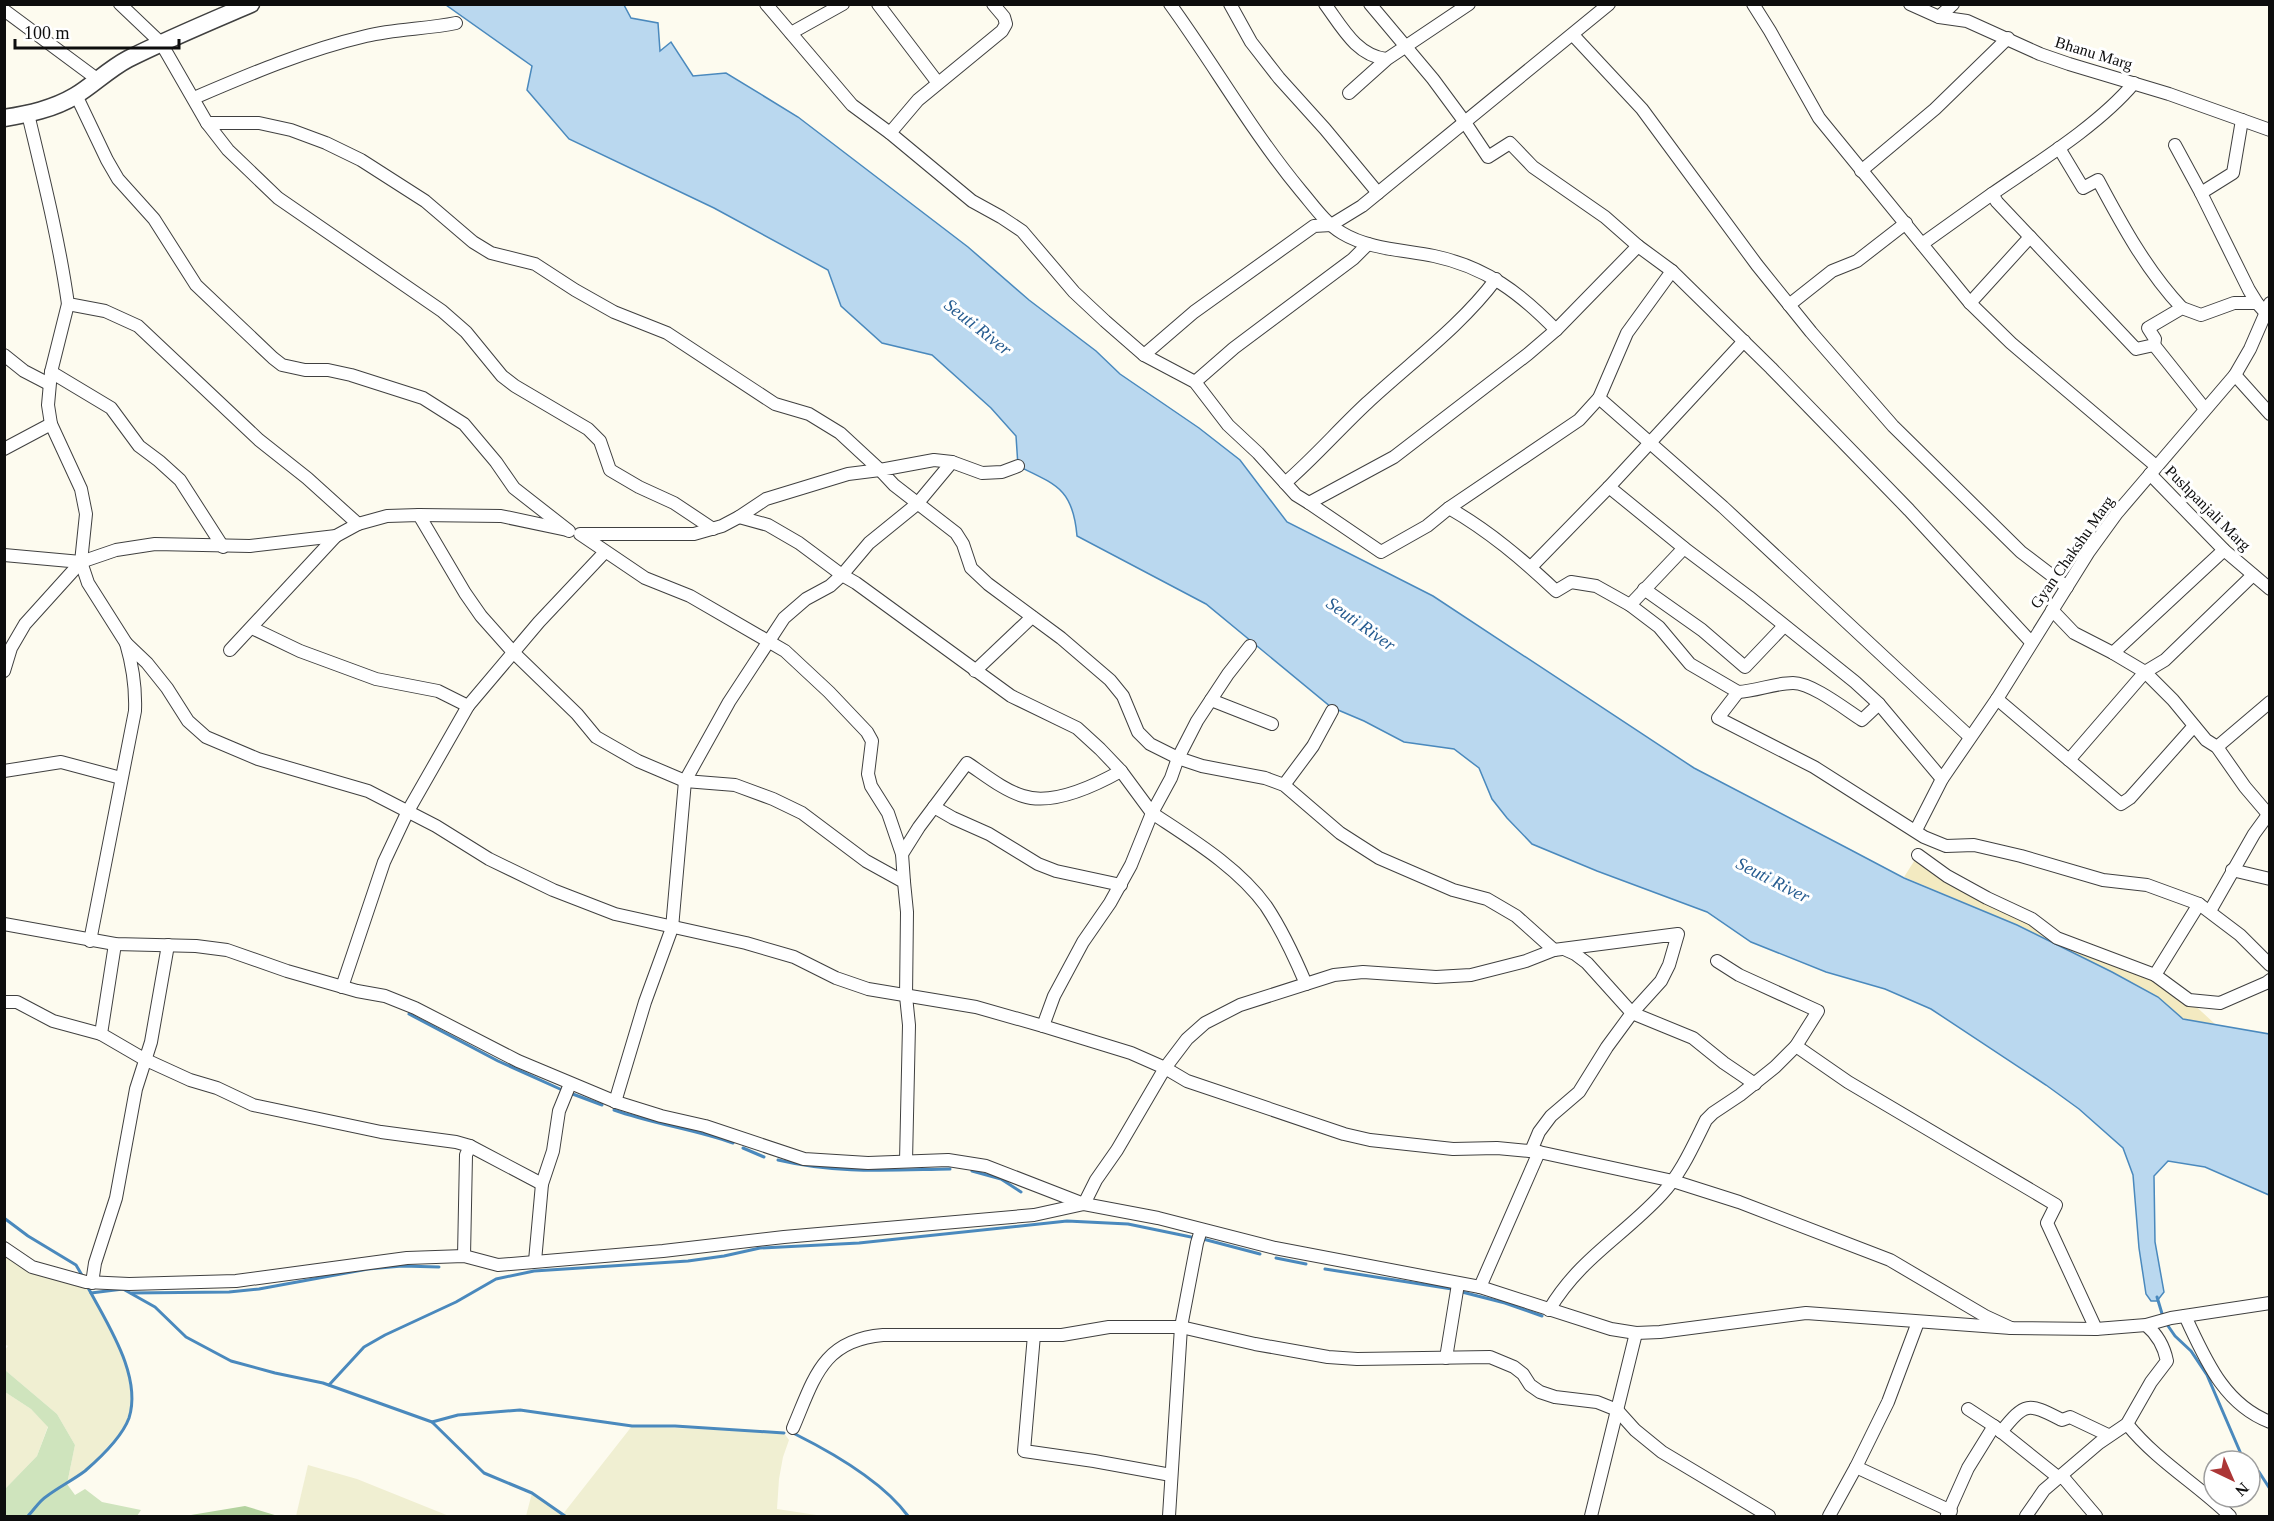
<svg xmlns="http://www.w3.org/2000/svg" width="2274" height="1521" viewBox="0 0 2274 1521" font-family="'Times New Roman',serif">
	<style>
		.farmland { fill: #f0efd2 }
		.green { fill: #cfe4bd }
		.forest { fill: #b3d29e }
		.sand { fill: #f3eac1 }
		.water { fill: #bad8ef; stroke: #4a89bd; stroke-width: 1.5 }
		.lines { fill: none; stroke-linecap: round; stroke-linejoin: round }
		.stream { stroke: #4a89bd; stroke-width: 3 }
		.minor-casing { stroke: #404040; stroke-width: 14 }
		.tertiary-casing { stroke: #404040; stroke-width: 19 }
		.minor { stroke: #fff; stroke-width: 12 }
		.tertiary { stroke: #fff; stroke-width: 16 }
		.labels { text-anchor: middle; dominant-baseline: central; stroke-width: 6; stroke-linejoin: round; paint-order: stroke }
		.street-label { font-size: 16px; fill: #0d0d0d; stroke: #fff }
		.water-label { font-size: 18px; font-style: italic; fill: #265c90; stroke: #fff }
	</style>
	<rect width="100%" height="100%" fill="#fdfbef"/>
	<g class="farmland">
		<polygon points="4,1248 32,1267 86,1282 118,1344 129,1376 132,1399 128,1419 119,1434 102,1453 87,1469 67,1484 75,1445 57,1414 5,1370 5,1350 8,1346 4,1344"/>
		<polygon points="5,1392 31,1409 48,1426 37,1456 5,1489"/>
		<polygon points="632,1426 784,1433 789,1440 783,1457 779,1479 777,1509 823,1516 526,1516 532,1493 563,1514"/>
		<polygon points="308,1465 357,1479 449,1516 296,1516"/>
	</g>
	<polygon class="green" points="5,1370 57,1414 75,1445 67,1484 75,1495 85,1489 102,1502 141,1510 137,1516 5,1516 5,1489 37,1456 48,1427 31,1409 5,1392"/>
	<polygon class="forest" points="245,1506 278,1516 191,1516 191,1515"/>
	<polygon class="sand" points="1918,855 2057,938 2155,975 2189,1000 2215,1024 2183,1019 2158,997 2112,972 2017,925 1904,877"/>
	<path class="water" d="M446 5H624L631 18 658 23 660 51 671 42 693 76 726 73 798 117 968 247 1029 300 1096 351 1120 374 1199 428 1240 460 1287 522 1433 596 1694 768 1849 849 1904 878 2017 925 2112 972 2158 997 2183 1019 2269 1034V1195L2205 1167 2168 1161 2154 1176 2155 1242 2164 1292 2157 1301H2151L2146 1294 2139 1248 2133 1175 2123 1148 2079 1109 2046 1085 1931 1009 1885 989 1826 972 1751 942 1707 912 1597 871 1532 844 1507 818 1492 799 1479 768 1454 749 1404 742 1364 721 1331 707 1206 604 1077 536C1073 489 1057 485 1018 466L1016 436 991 408 932 355 882 343 841 306 828 270 714 208 569 139 527 90 532 66Z"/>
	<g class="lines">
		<g class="stream">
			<polyline points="409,1014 498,1061 560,1089"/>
			<polyline points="570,1093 602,1105"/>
			<path d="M614 1110C653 1124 694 1129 733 1143"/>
			<polyline points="743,1148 764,1157"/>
			<path d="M778 1160C838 1174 889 1170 950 1169"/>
			<polyline points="972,1171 1001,1179 1021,1192"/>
			<polyline points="4,1218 28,1236 76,1265 83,1277"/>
			<polyline points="1203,1239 1260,1254"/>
			<polyline points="1276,1258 1306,1264"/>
			<polyline points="1325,1269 1452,1289"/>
			<polyline points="87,1286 91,1293 123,1289 155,1307 186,1337 231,1361 275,1373 323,1383 432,1422 484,1473 532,1493 565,1516"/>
			<polyline points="1462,1292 1505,1303 1542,1316"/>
			<polyline points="131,1293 229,1292 259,1289 368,1269 402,1266 439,1267"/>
			<polyline points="2157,1297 2163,1317"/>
			<polyline points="2166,1323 2175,1336 2191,1351 2207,1375 2241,1454 2248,1461"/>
			<polyline points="329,1385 364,1347 385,1335 456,1302 496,1279 534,1271 688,1261 724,1256 760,1248 859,1243 1067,1221 1128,1224 1191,1237"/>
			<polyline points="432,1422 458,1415 520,1410 632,1426 675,1426 784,1433"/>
			<path d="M795 1434C833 1453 883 1482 908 1516"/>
			<polyline points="2250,1463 2259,1472 2270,1489"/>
			<path d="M28 1516C34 1510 39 1501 47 1496 59 1487 73 1480 85 1471 100 1458 122 1437 129 1418 142 1377 109 1327 91 1293"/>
		</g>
		<defs>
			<g id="minor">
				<polyline points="120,4 161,43 207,123 259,123 291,130 326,143 361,160 425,201 473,242 491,253 535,264 575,290 614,312 667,333 775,404 809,414 840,433 880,470 848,474 766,499 739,517 768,525 799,543 842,575 830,586 806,599 784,618 729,702 685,781 672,928 645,1002 615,1102"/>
				<polyline points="766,4 852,105 890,133 972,201 1001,217 1022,231 1074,292 1105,321 1144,355 1195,382 1228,425 1258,453 1296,495 1309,503 1394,457 1528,354 1556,330 1638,246 1672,271 1771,368 1909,510 2031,642"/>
				<polyline points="878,4 938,83"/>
				<path d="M1170 4C1215 66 1252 132 1301 191 1313 205 1325 223 1342 233 1368 249 1404 250 1434 256 1486 267 1520 293 1556 330"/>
				<polyline points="1230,4 1251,42 1279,78 1325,129 1378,193"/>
				<path d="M1325 4C1342 27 1356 55 1386 59"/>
				<polyline points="1370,4 1433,79 1464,121 1488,157 1510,143 1533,167 1605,217 1638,246"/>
				<polyline points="1753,4 1770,31 1819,118 1970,303 2011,343 2156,466"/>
				<polyline points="1910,4 1939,17 1967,21 2040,54 2069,64 2169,94 2270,130"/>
				<polyline points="4,10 97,79"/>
				<polyline points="1939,17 1953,4"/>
				<polyline points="791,33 843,4"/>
				<polyline points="1573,35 1642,109 1757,265 1811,332 1893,426 2021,552 2067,587"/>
				<path d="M2134 83C2099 125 2037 163 1992 194L1997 202 2136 349 2154 345 2205 409"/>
				<polyline points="1349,93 1387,59 1469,4"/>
				<polyline points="76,95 107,160 118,179 154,219 196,285 273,358 282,365 305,370 328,370 351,375 423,398 464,424 496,462 514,488 569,531"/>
				<path d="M194 98C250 74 306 50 366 36 395 29 427 29 456 23"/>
				<path d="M28 114C43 177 59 240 68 304L105 311 138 326 259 440 307 478 358 524"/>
				<polyline points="2242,120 2233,173 2201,193 2249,290 2257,303 2265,312"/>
				<polyline points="207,123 228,150 278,198 442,311 466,332 502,376 515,386 588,429 600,441 610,470 639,487 674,503 713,529"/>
				<polyline points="890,133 918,100 1002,31 1006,24 1004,17 993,4"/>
				<polyline points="2175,145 2201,193"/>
				<path d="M2059 148 2083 188 2098 180C2122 225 2147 271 2182 308"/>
				<polyline points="1861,171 1935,109 2008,38"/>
				<polyline points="1922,244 1992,194"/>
				<polyline points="1970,303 2030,237"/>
				<polyline points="68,304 51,372 111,408 139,446 159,461 180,480 223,547"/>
				<polyline points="1789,305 1832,271 1857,261 1906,223"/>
				<polyline points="2154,345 2155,339 2148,328 2182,308 2201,315 2234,303 2257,303"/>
				<polyline points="4,355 24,371 49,384"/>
				<polyline points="1144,355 1194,312 1314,226 1331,225 1362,206 1609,4"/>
				<polyline points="51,372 48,405 51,424 81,489 86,514 81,562 88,583 126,643"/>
				<polyline points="2235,375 2270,414"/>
				<polyline points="1195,382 1234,348 1353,259 1368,244"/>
				<polyline points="1599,398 1723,507 1970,737"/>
				<polyline points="4,449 51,424"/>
				<polyline points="952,462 917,504 869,543 842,575 856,583 1011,696 1077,728 1100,749 1121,771 1152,813 1171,778 1178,758 1197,721 1228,674 1250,646"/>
				<polyline points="1018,466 1002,472 982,473 952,462 934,460 880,470 894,485 956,533 963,544 971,568 988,584 1061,638 1110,680 1123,696 1138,732 1150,744 1178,758 1202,766 1265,778 1284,785 1340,833 1379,858 1453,890 1487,899 1516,916 1554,950"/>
				<polyline points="2150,474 2224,550 2270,589"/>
				<path d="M1285 483C1314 458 1339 429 1367 403 1410 363 1461 326 1496 279"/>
				<polyline points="1609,487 1684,548 1749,597 1855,682 1879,704 1942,779"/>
				<polyline points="1309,503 1381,552 1427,526 1449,508 1579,420 1599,398 1627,333 1672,271"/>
				<path d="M1449 508C1489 531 1522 559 1556 591L1571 582 1596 586 1630 605 1659 627 1690 664 1738 692 1718 718 1814 767 1924 837 1946 846 1974 845 2021 856 2103 880 2147 885 2199 904 2240 935 2270 965"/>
				<polyline points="419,515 501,516 567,530"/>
				<polyline points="739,517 722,526 694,534 580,534 645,578 690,596 785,651 829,692 867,732 872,741 868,774 871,786 888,813 902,854 904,882"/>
				<polyline points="4,555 81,562 116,550 155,544 250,546 336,536 358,524 387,516 419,515 465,593 481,616 513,652 577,714 596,737 638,761 685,781 735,785 773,799 802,813 866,861 904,882 907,912 906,996 909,1025 906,1161"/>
				<polyline points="1531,567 1609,487 1744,341"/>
				<polyline points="1644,589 1702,630 1745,667 1784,626"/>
				<polyline points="1630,605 1684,548"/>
				<polyline points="2052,610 2074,633 2113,653 2145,672 2173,700 2206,740 2217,747 2245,787 2268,814"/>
				<polyline points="252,628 300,651 376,679 438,691 468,706"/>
				<polyline points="230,650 336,536"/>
				<polyline points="2113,653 2224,550"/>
				<polyline points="4,671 11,648 25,624 81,562"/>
				<polyline points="975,671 1032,617"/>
				<path d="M1738 692C1757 691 1775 683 1793 683 1812 683 1845 709 1862 720L1879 704"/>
				<polyline points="1997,699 2069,760 2145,672 2165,660 2253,575"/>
				<polyline points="1211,700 1272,724"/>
				<polyline points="2217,747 2270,702"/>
				<polyline points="2069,760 2121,804 2130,798 2194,726"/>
				<polyline points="4,771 61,762 121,778"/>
				<polyline points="1284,785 1313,746 1332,711"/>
				<path d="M934 807 967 763C984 774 1003 790 1023 796 1053 806 1096 785 1121 771"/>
				<polyline points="1916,830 1942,779 1997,699 2088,553 2117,513 2235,375 2250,349 2270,303"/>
				<polyline points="902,854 919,827 934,807 953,818 989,834 1038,864 1056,871 1121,885"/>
				<polyline points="1918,855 1947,876 1987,898 2032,919 2057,938 2155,975 2189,1000 2220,1003 2266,983 2270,980"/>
				<polyline points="2232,870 2270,879"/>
				<polyline points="2210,911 2254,834 2270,812"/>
				<polyline points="4,924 115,944 196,946 227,950 287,971 357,991 385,996 415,1008 518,1061 616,1102 661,1116 705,1126 804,1159 868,1163 948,1160 986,1166 1084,1204 1158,1218 1275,1248 1480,1287 1611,1329 1636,1333 1660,1332 1806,1313 2011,1328 2096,1329 2146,1325 2171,1318 2270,1303"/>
				<path d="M90 941 135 711C136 686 133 667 126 643L147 663 167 688 188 721 206 737 258 759 368 791 436 826 489 859 553 890 615 914 746 943 794 957 836 978 868 989 976 1007 1043 1026 1131 1053 1165 1068 1187 1081 1344 1134 1370 1140 1453 1149 1497 1148 1539 1152 1673 1181 1739 1202 1890 1260 1985 1316 2011 1328"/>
				<polyline points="115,944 101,1034 144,1059 190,1080 217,1088 253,1105 381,1132 456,1142 470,1146 542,1184"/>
				<polyline points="1564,949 1575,954 1587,963 1632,1013 1693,1038 1724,1063 1755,1084"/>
				<polyline points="2155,975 2199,904"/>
				<polyline points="342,987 384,862 408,811 468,706 539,622 604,553"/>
				<polyline points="4,1002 17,1002 53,1021 101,1034"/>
				<path d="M1043 1026 1054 996 1083 942 1110 903 1131 865 1152 813C1191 839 1238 867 1266 906 1282 930 1295 958 1306 984"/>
				<polyline points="1796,1046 1848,1082 2056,1205 2047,1223 2096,1329"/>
				<polyline points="4,1248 32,1267 86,1282 129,1284 236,1281 407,1258 464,1256 498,1265 663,1251 784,1237 1034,1215 1084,1204 1096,1180 1117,1150 1165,1068 1187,1039 1205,1023 1240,1005 1334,975 1363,972 1436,977 1471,975 1526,961 1554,950 1678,934 1669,965 1661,981 1632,1013 1607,1047 1579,1092 1551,1116 1539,1132 1531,1151"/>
				<polyline points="464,1256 466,1155 470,1146"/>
				<polyline points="535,1261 542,1184 553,1151 559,1111 570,1084"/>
				<polyline points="92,1283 95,1263 116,1198 136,1089 151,1042 168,945"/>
				<polyline points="1480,1287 1539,1152"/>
				<path d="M1549 1310C1580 1258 1622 1237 1661 1195 1681 1174 1693 1146 1706 1120L1713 1113 1740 1095 1775 1067 1796 1046 1818 1011 1739 975 1717 961"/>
				<path d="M2185 1316C2205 1358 2223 1404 2270 1422"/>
				<polyline points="1034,1335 1024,1451 1094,1461 1171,1475"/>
				<polyline points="1446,1358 1458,1284"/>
				<polyline points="1968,1409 1994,1426 2059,1478"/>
				<path d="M2127 1424C2158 1462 2196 1483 2230 1516"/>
				<path d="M793 1428C814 1379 822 1340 883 1335H1062L1109 1327H1181L1255 1344 1328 1357 1357 1359 1490 1357 1514 1367 1523 1374 1530 1385 1540 1392 1555 1397 1597 1402 1617 1410 1635 1430 1662 1452 1769 1516"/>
				<path d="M2001 1432C2026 1401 2028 1403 2062 1420L2070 1417 2108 1435"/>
				<polyline points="1856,1467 1951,1511"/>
				<polyline points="2062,1476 2096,1516"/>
				<polyline points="1947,1515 1968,1468 1994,1426"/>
				<polyline points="1169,1516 1181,1327 1197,1243 1201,1230"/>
				<polyline points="1591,1516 1636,1333"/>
				<polyline points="1829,1516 1856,1467 1888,1402 1918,1322"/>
				<path d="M2026 1516 2044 1490 2099 1443 2127 1424 2151 1382 2167 1361C2164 1346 2158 1335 2146 1325"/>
			</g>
			<path id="tertiary" d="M4 118C29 114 53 109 75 96 93 85 109 69 128 59 168 39 209 22 251 4"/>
		</defs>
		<use href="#minor" class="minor-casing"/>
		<use href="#tertiary" class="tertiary-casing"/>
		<use href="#minor" class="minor"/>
		<use href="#tertiary" class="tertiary"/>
	</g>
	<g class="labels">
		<g class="street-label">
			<text transform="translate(2094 53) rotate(17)">Bhanu Marg</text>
			<text transform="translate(2208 508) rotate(45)">Pushpanjali Marg</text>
			<text transform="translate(2072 552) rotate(-55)">Gyan Chakshu Marg</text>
		</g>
		<g class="water-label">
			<text transform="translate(978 327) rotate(38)">Seuti River</text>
			<text transform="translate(1361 624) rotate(35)">Seuti River</text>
			<text transform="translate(1773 880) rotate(27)">Seuti River</text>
		</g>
	</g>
	<rect width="2274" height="1521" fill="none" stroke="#0d0d0d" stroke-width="12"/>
	<g transform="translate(2232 1479) rotate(136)"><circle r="28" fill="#ffffff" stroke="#9e9e9e" stroke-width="1.5"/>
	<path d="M0-4.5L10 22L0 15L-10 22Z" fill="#ac3636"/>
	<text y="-9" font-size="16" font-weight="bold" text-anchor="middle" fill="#0d0d0d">N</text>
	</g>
	<path d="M15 39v9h164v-9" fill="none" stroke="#0d0d0d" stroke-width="3"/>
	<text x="24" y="39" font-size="18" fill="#0d0d0d" stroke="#ffffff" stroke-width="4.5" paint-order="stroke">100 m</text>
</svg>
